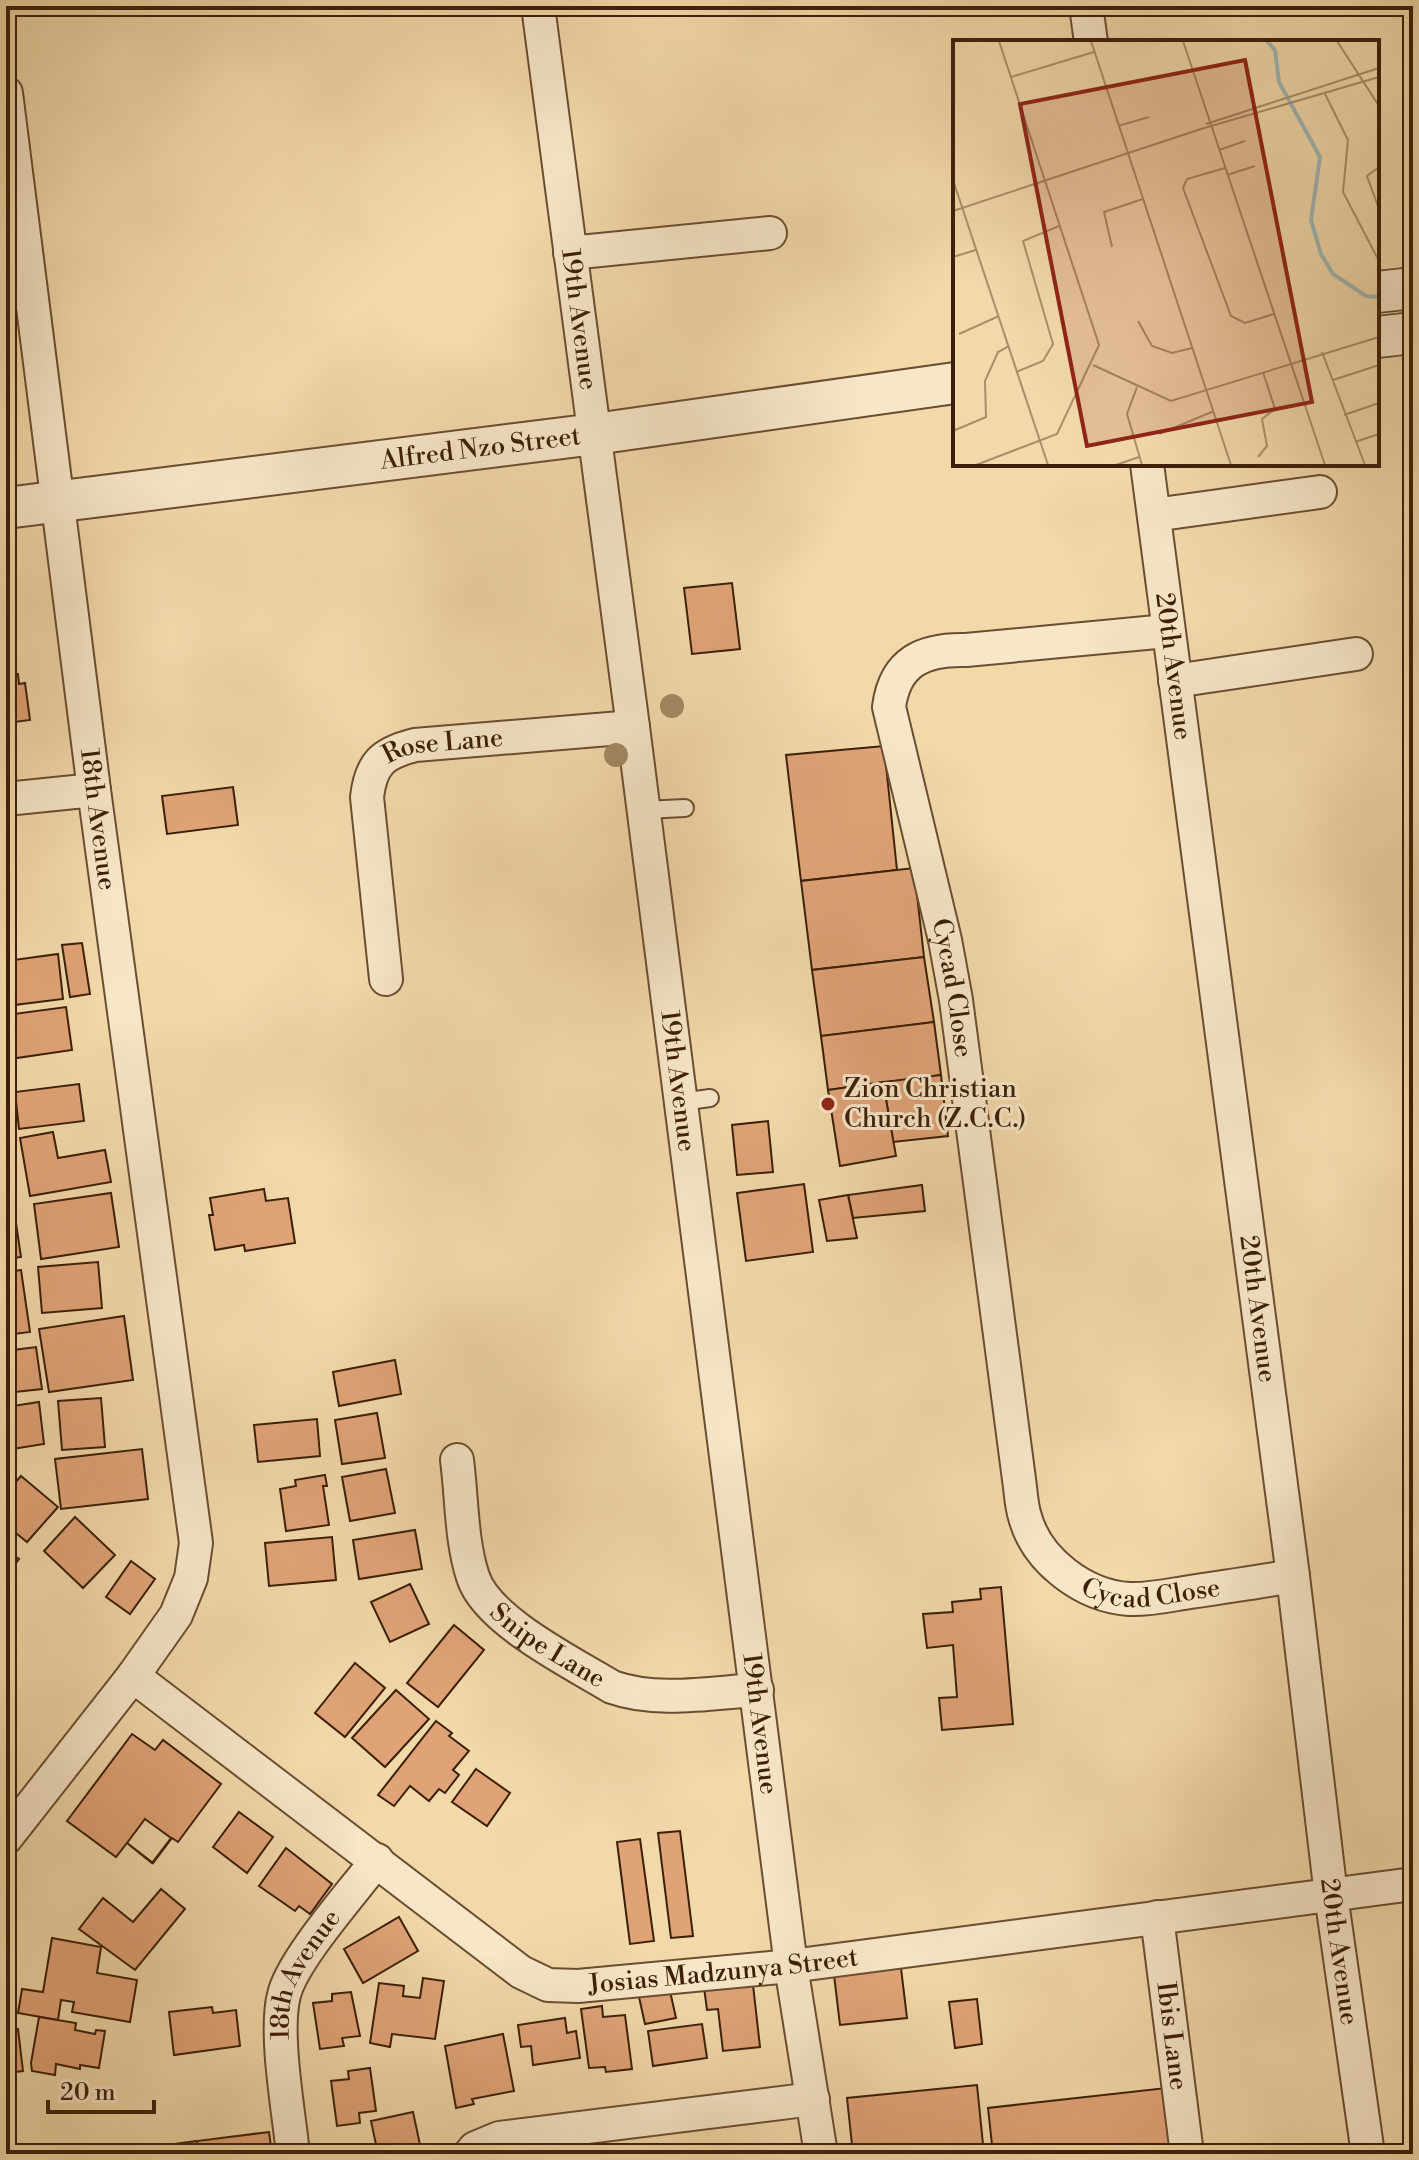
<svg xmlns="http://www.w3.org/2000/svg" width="1419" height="2160" viewBox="0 0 1419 2160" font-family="'Libre Bodoni',serif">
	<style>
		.building { fill: #e0a378; stroke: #3c1f07; stroke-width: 2; fill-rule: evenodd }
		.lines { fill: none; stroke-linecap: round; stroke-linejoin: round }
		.service-casing { stroke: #6a4e30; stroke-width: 20 }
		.minor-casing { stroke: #6a4e30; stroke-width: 36 }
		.tertiary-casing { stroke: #6a4e30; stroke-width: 44 }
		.service { stroke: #f7e6c8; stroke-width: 16 }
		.minor { stroke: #f7e6c8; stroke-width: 32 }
		.tertiary { stroke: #f7e6c8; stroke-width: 40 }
		.tree { fill: #a08962 }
		.poi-dot { fill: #8f2418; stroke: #f7e6c8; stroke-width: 3 }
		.labels { text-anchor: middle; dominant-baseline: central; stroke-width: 6; stroke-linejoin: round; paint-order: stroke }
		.street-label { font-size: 26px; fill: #3c1f07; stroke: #f7e6c8 }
		.poi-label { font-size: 26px; fill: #3c1f07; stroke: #f7e6c8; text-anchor: start }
		.inset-river { fill: none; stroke: #a0b7b4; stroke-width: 4 }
		.inset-road { fill: none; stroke: #a98f69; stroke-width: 2 }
		.view { fill: #8f2418; fill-opacity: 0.15; stroke: #8f2418; stroke-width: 4 }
		.inset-edge { fill: none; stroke: #3c1f07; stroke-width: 4 }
	</style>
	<rect width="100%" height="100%" fill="#f2d9aa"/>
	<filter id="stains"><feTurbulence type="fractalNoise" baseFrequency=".0025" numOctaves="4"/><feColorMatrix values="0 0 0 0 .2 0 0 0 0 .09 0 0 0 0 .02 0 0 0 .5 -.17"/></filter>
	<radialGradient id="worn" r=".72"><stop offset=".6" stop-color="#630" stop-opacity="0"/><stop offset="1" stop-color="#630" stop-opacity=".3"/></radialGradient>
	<g class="building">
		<polygon points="732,583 740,649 692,654 684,588"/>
		<polygon points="18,674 19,684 25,683 30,720 6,723 6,675"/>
		<polygon points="884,746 897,870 801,881 786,755"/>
		<polygon points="233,787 238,825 167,834 162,796"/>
		<polygon points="914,868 924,957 812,970 801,881"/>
		<polygon points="82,943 90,994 70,997 62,945"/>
		<polygon points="58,954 63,999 6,1006 6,961"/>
		<polygon points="924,957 934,1022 821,1036 812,970"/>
		<polygon points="66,1007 72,1050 10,1059 6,1015"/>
		<polygon points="934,1022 941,1075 828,1090 821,1036"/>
		<polygon points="941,1075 948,1136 893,1142 883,1082"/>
		<polygon points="883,1082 896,1156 840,1166 828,1090"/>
		<polygon points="79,1084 84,1121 19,1129 15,1092"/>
		<polygon points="768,1121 773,1172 737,1175 732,1125"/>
		<polygon points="53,1132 58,1158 105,1150 111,1182 30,1196 20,1138"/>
		<polygon points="804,1184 813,1252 746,1261 737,1193"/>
		<polygon points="922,1185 925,1211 853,1218 848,1195"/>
		<polygon points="264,1189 266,1201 288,1198 295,1243 245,1251 244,1245 215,1250 209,1215 213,1215 210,1198"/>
		<polygon points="111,1193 119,1247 41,1259 34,1204"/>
		<polygon points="848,1195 857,1238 827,1241 819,1200"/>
		<polygon points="13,1203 21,1257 6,1259 6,1204"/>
		<polygon points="98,1262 102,1308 42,1313 38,1267"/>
		<polygon points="21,1270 30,1332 14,1334 9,1301 6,1302 6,1272"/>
		<polygon points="124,1316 133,1380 49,1392 39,1329"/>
		<polygon points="36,1347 42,1389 6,1393 6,1351"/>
		<polygon points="395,1360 401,1394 339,1406 333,1372"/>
		<polygon points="101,1398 105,1447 62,1450 58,1401"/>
		<polygon points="39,1402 44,1444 6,1450 6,1407"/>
		<polygon points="377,1413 385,1458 342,1464 335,1420"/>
		<polygon points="317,1419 320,1456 258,1462 254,1425"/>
		<polygon points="142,1449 148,1499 61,1509 55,1459"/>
		<polygon points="386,1469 395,1513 350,1521 342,1477"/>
		<polygon points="325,1475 327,1486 323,1486 329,1525 286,1531 280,1489 296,1486 295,1480"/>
		<polygon points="21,1476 58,1507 27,1542 6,1525 6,1493"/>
		<polygon points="75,1517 115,1555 83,1588 44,1551"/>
		<polygon points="415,1530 422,1569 359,1579 353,1540"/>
		<polygon points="332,1537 336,1580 269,1586 265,1543"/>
		<polygon points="6,1550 19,1559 6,1577"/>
		<polygon points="131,1561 155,1579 130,1614 106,1597"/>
		<polygon points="410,1584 429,1624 390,1642 371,1602"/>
		<polygon points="1001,1587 1013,1724 942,1730 939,1698 957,1697 953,1645 927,1648 923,1614 953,1612 952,1602 981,1599 980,1589"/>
		<polygon points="454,1625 484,1650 438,1707 407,1683"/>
		<polygon points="355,1663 385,1688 345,1737 315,1713"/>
		<polygon points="396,1690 429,1719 385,1767 352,1738"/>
		<polygon points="436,1721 452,1733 449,1736 469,1751 453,1770 459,1775 445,1793 439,1789 429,1801 410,1786 394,1806 378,1795"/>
		<path d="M132 1734 155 1750 163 1740 221 1784 178 1842 172 1838 153 1863 127 1843 116 1857 67 1821ZM145 1819 171 1838 152 1863 127 1843Z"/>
		<polygon points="476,1769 510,1793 487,1826 452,1802"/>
		<polygon points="239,1812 273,1837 247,1873 213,1847"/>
		<polygon points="680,1831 693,1936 671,1938 658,1833"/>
		<polygon points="640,1839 654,1941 630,1944 617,1842"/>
		<polygon points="286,1848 332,1884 310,1914 299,1906 295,1911 259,1886"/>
		<polygon points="161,1889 185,1909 135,1970 79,1929 103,1898 133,1922"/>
		<polygon points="399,1917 418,1951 363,1983 344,1949"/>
		<polygon points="52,1938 101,1947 97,1973 137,1980 130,2022 72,2012 74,2002 61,2000 58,2020 18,2013 22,1989 43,1992"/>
		<polygon points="901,1968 907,2018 840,2025 834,1975"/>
		<polygon points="752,1976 760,2047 723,2051 718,2009 707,2010 703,1980"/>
		<polygon points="423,1978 444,1981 435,2039 392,2034 390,2047 370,2043 379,1983 404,1986 403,1996 420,1998"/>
		<polygon points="670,1991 676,2018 645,2024 639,1997"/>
		<polygon points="351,1992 360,2036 342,2038 344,2046 320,2049 313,2003 332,2001 332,1994"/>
		<polygon points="977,1999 982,2044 955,2048 949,2002"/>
		<polygon points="602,2006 603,2017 625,2015 632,2069 606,2072 605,2067 589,2068 581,2009"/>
		<polygon points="212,2007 213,2013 236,2010 240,2046 174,2055 169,2012"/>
		<polygon points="39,2017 76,2023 75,2030 95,2034 96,2030 105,2031 99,2068 80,2065 80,2069 56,2064 55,2075 32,2071 31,2063"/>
		<polygon points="565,2018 567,2033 576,2031 580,2058 533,2065 531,2046 521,2047 518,2025"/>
		<polygon points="702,2024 707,2058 653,2066 648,2031"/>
		<polygon points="18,2029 23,2071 6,2073 6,2030"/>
		<polygon points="503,2034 514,2091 472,2099 474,2104 456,2108 445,2046"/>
		<polygon points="370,2068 376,2111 359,2113 360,2123 337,2126 331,2081 349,2079 348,2071"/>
		<polygon points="977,2085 984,2154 853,2154 847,2098"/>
		<polygon points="1175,2087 1181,2146 1106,2154 993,2154 988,2108"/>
		<polygon points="413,2112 422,2154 378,2154 371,2121"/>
		<polygon points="269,2132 272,2154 198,2154 197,2141"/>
		<polygon points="197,2141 198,2154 131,2154 130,2150"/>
	</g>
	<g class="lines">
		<defs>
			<g id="service">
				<polyline points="644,810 685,808"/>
				<polyline points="681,1102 710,1098"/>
			</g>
			<g id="minor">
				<path id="s1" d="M538 6 633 727 791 1966 821 2154"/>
				<polyline points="1086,6 1091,42"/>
				<path id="s2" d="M6 93 94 790 196 1543 191 1578 176 1615 133 1676 6 1838"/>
				<polyline points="570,253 770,233"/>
				<path id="s3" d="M1147 464 1293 1576 1331 1895 1368 2154"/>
				<polyline points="1154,515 1320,492"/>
				<path id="s4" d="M1167 631 966 650C924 649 895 661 889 707L945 940 956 1000 1020 1487C1021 1497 1022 1508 1025 1517 1037 1561 1084 1596 1129 1599 1149 1600 1170 1595 1190 1592 1224 1587 1258 1582 1293 1576"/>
				<polyline points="1175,681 1356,654"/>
				<polyline points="6,799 94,790"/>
				<path id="s5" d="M386 979 367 797C371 763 383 753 415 745L633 727"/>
				<path id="s6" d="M457 1460C462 1498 461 1541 473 1577 487 1621 573 1663 612 1687 657 1703 710 1693 757 1690"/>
				<path id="s7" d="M133 1676 521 1972 548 1985 578 1986 791 1966 1413 1884"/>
				<path id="s8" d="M1157 1917 1187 2154"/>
				<path id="s9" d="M293 2154C289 2113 274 2033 284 1995 292 1960 353 1892 377 1860"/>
				<polyline points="470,2154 475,2148 499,2138 813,2099"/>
			</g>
			<g id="tertiary">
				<polyline points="1377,292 1413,288"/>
				<polyline points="1377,337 1413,333"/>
				<path id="s10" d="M6 508 595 434 955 383"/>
			</g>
		</defs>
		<use href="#service" class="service-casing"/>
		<use href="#minor" class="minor-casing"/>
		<use href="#tertiary" class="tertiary-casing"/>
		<use href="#service" class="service"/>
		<use href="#minor" class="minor"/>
		<use href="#tertiary" class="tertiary"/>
	</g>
	<g class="tree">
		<circle cx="672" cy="706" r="12"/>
		<circle cx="616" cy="755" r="12"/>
	</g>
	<circle class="poi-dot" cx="828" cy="1104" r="8"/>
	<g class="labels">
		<g class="street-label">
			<text stroke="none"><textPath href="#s1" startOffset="316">19th Avenue</textPath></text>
			<text stroke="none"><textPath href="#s10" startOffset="478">Alfred Nzo Street</textPath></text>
			<text stroke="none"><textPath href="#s3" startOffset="204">20th Avenue</textPath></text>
			<text stroke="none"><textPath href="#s5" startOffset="288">Rose Lane</textPath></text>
			<text stroke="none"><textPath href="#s2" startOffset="732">18th Avenue</textPath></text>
			<text stroke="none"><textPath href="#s4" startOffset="598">Cycad Close</textPath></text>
			<text stroke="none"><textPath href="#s1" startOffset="1084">19th Avenue</textPath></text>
			<text stroke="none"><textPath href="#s3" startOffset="852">20th Avenue</textPath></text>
			<text stroke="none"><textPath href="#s4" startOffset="1294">Cycad Close</textPath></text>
			<text stroke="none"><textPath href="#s6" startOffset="222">Snipe Lane</textPath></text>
			<text stroke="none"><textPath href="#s1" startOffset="1732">19th Avenue</textPath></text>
			<text stroke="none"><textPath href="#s3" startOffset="1500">20th Avenue</textPath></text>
			<text stroke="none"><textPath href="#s7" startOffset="694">Josias Madzunya Street</textPath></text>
			<text stroke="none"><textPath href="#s9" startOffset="186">18th Avenue</textPath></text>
			<text stroke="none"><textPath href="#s8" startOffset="120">Ibis Lane</textPath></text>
		</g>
		<g class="poi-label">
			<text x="844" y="1089">Zion Christian<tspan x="844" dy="30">Church (Z.C.C.)</tspan></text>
		</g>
	</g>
	<g transform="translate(953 40)">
		<rect width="426" height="426" fill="#f2d9aa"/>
		<path class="inset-river" d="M314 1 322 10 326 42 367 117 358 180 368 214 380 234 413 256 426 257"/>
		<path class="inset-road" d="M138 1 278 425M230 1 372 425M384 1 426 66M58 37 141 12M372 54 395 100 390 152 426 221M253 84 426 28M165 86 196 77M266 110 292 101M426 127 414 136 426 169M272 128 234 139 230 148 278 276 292 283 321 274M274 135 302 126M0 140 95 425M0 171 248 89 426 37M159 207 151 172 190 159M0 217 23 210M185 281 199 306 219 313 239 308M6 294 46 276M369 312 412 425M140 325 218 361 426 297M63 332 90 321 100 304 70 201 106 186M380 340 426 325M184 347 174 374 189 425M391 375 426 363M0 391 33 377 32 341 45 312 56 306M206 394 261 371M402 402 426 394M305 417 314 406 309 379 322 369 310 332M23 425 104 394 146 305 46 1M163 425 186 417"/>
		<path class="view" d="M292 20 359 362 134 406 67 64Z"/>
		<rect width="426" height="426" class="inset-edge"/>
	</g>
	<rect width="1419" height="2160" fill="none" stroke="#f2d9aa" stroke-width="32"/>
	<rect x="8" y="8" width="1403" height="2144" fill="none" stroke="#3c1f07" stroke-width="4"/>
	<rect x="16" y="16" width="1387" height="2128" fill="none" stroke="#3c1f07" stroke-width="2"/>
	<path d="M48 2100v12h106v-12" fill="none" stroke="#3c1f07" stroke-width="4"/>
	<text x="60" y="2100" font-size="24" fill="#3c1f07" stroke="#f7e6c8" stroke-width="6" paint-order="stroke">20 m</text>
	<rect width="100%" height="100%" filter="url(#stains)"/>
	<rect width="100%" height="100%" fill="url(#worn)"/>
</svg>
